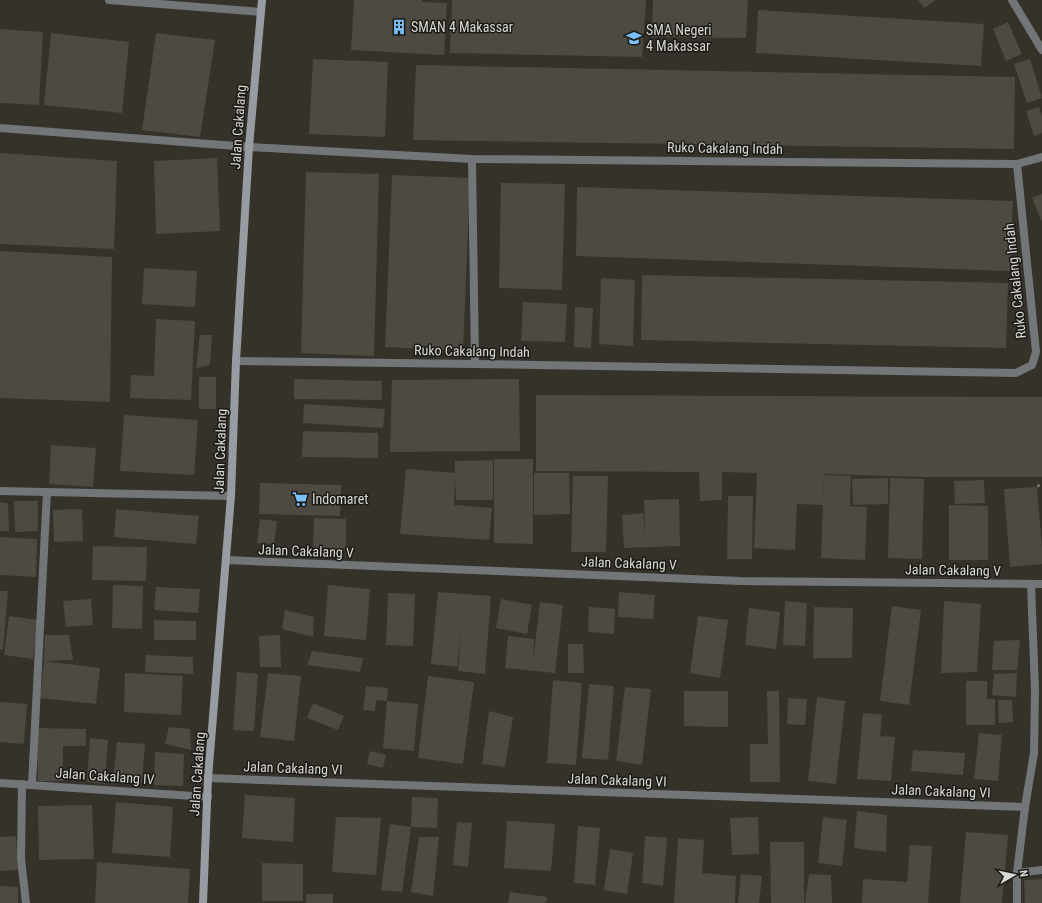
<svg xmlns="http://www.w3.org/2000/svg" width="1042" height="903" viewBox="0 0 1042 903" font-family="'Roboto Condensed',sans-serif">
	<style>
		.building { fill: #4d4a41 }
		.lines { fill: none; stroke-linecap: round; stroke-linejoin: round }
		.path { stroke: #797770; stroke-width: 2.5; stroke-dasharray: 3 3; stroke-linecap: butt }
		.street { stroke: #727679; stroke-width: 8 }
		.secondary { stroke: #969ca1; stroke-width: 8 }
		.labels { text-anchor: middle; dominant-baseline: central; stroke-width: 3; stroke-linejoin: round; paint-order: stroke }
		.poi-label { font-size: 14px; fill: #d9d7d2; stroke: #1b1a16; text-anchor: start }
		.street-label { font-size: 14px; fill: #d9d7d2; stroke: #1b1a16 }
	</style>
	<rect width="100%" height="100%" fill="#35322a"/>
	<g class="building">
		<polygon points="354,0 422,0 422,2 447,3 444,55 351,50"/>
		<polygon points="452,0 646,0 642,57 450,53"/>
		<polygon points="653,0 748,0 746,38 652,37"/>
		<polygon points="918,0 936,0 924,8"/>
		<polygon points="758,10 984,24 981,66 756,53"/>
		<polygon points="1008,22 1022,54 1006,61 993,29"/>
		<polygon points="0,29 43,32 39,105 0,103"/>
		<polygon points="51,33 129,42 122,113 44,105"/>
		<polygon points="156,33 215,40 200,137 142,130"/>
		<polygon points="313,59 388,62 385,137 309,134"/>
		<polygon points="1030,59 1042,98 1027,103 1014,64"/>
		<polygon points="416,65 1015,77 1014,149 413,140"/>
		<polygon points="1039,107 1042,117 1042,133 1034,136 1026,111"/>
		<polygon points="0,153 117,161 114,249 0,244"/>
		<polygon points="217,158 220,231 156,234 154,161"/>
		<polygon points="306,172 379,174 374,356 301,353"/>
		<polygon points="392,175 470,178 463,351 385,347"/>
		<polygon points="501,183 565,184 562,290 499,288"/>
		<polygon points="577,187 1013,201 1010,271 576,256"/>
		<polygon points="1042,194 1042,222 1032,198"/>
		<polygon points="0,251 112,257 110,402 0,398"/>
		<polygon points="144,268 197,271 195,307 142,304"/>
		<polygon points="642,275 1008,283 1006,348 641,340"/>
		<polygon points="601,278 635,280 633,346 599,344"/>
		<polygon points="523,302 567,304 565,342 521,341"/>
		<polygon points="575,307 593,308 591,348 574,347"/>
		<polygon points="156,319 195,321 191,400 130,398 131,375 154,376"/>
		<polygon points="200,335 212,335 210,365 196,368"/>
		<rect x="199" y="377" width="17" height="32"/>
		<polygon points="294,379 382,381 382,400 294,399"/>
		<polygon points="519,379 520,451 390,452 392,380"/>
		<polygon points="536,395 1042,397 1042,477 923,477 824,474 823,505 797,504 795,550 754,548 757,473 722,472 722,500 700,501 699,472 536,471"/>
		<polygon points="304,404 385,409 383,428 303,423"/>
		<polygon points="124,415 198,420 194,475 120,471"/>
		<polygon points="303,431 378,433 378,458 302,457"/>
		<polygon points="51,445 96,448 93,487 49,484"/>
		<polygon points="494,459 533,459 533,544 494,543"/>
		<polygon points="493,460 493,500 456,500 455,478 454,505 492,508 489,540 400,534 406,469 455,473 455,461"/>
		<polygon points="534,473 569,473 570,514 534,515"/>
		<polygon points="824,475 851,476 850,506 867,507 865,560 821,558"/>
		<polygon points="573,476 608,476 606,552 571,552"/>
		<polygon points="888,478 888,504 853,505 852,479"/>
		<polygon points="890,478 924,479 922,559 888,558"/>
		<polygon points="984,480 985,503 955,504 954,481"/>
		<polygon points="260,483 341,485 340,516 259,514"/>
		<polygon points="1037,487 1042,548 1042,564 1010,567 1004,489"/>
		<polygon points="728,496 753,496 752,559 727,559"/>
		<polygon points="679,499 680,546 624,548 622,515 643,513 645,536 644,500"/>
		<polygon points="14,501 38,501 38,531 15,532"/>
		<polygon points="0,502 8,503 9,531 0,531"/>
		<polygon points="949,505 988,506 988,560 949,560"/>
		<polygon points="82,509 83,541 54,542 53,510"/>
		<polygon points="116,509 199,516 196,544 114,537"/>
		<polygon points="314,518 346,519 346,549 313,548"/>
		<polygon points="260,519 277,521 274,544 257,543"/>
		<polygon points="0,537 37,539 36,577 0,575"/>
		<polygon points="93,546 147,547 146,581 92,580"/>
		<polygon points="113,585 143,586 142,629 112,628"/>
		<polygon points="328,585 370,589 366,640 324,636"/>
		<polygon points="156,587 200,589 198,613 154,610"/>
		<polygon points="0,591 8,591 3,650 0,649"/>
		<polygon points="438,592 491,596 485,674 458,671 461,632 457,667 431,664"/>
		<polygon points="619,592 655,595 653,619 618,617"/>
		<polygon points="388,593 415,594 413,646 386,645"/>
		<polygon points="91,599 93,625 66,627 63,601"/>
		<polygon points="501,599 532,605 527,634 496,628"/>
		<polygon points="785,601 807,603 805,646 783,645"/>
		<polygon points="944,601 981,604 977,672 941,673"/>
		<polygon points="540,602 563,605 555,673 505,668 508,636 534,639 533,662"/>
		<polygon points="892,606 921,610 909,705 880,701"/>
		<polygon points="589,607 615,609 614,634 588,632"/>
		<polygon points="814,607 853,608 852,658 813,658"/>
		<polygon points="749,608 780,612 776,649 745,645"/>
		<polygon points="285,610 314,617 313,637 282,629"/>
		<polygon points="9,616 38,620 33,659 4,655"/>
		<polygon points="698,616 728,620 720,678 690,673"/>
		<polygon points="154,620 196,621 196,640 154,640"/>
		<polygon points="45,635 69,635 73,660 44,661"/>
		<polygon points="280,635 281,667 260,667 259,636"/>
		<polygon points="1020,640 1017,670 992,670 994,641"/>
		<polygon points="568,644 583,644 584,673 568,673"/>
		<polygon points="312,651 363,658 360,672 307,665"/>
		<polygon points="146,655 193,657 193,674 145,672"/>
		<polygon points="44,661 100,668 96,704 40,698"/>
		<polygon points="237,672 258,674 254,731 233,730"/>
		<polygon points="125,673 183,676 181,715 124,712"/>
		<polygon points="268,673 301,676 294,741 260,737"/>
		<polygon points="1017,673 1016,697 992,695 994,674"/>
		<polygon points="428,676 474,682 463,764 418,758"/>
		<polygon points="553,680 582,683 576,765 547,763"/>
		<polygon points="966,681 987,681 987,699 995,699 995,725 966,725"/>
		<polygon points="589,684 614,686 608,760 582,758"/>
		<polygon points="366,686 388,688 387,701 376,700 375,711 363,710"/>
		<polygon points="625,687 651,689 642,765 616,761"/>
		<polygon points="684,691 728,691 728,727 684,726"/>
		<polygon points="767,691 779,691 780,782 750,782 750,744 768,744"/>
		<polygon points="817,697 845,701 836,784 808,781"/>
		<polygon points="788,698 807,699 805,725 787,724"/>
		<polygon points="998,700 1012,700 1013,722 999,723"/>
		<polygon points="387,701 418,704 414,751 383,748"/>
		<polygon points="0,702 27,704 24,744 0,742"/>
		<polygon points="313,703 344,716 338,730 307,718"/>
		<polygon points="489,711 513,717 505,767 482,764"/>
		<polygon points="863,713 882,715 880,736 895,737 891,781 857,779"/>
		<polygon points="169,727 190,729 191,750 165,744"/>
		<polygon points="37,728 86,729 86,746 63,746 63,781 38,781"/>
		<polygon points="979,733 1002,735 998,781 974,779"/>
		<polygon points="90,738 108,740 105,784 87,782"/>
		<polygon points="117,742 145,744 142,783 113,781"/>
		<polygon points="913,750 965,753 963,775 911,771"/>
		<polygon points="370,751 386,755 383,768 367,764"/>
		<polygon points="155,752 184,754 183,786 154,785"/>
		<polygon points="245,795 295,798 293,842 242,838"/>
		<polygon points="412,797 438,798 437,828 411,827"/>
		<polygon points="116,802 173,807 170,857 112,853"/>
		<polygon points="92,805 94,859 39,860 38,806"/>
		<polygon points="857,811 887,815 886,852 854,848"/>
		<polygon points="336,817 381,818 376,875 332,872"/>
		<polygon points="758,817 759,854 732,855 730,818"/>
		<polygon points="823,817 847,820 842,866 818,863"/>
		<polygon points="507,821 555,824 551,871 504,868"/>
		<polygon points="457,822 472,823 468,867 453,865"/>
		<polygon points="390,824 411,827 402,892 381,890"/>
		<polygon points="578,826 600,828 595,885 574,883"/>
		<polygon points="966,832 1008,835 1002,903 960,903"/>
		<polygon points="16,836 18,870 0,871 0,837"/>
		<polygon points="645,836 667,838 663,886 642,883"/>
		<polygon points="419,837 439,837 433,896 411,892"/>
		<polygon points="678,838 704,840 702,873 736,876 735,903 674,903"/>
		<polygon points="770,842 804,842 804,903 771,903"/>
		<polygon points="910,845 932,846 928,903 862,903 863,879 907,882"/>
		<polygon points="610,849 633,853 627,894 604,890"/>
		<polygon points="97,862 190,869 188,903 95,903"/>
		<polygon points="262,863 303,864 303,901 262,901"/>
		<polygon points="741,874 762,876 759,903 738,903"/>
		<polygon points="809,874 831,875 832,903 805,903"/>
		<polygon points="1042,879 1042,903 1025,903 1024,880"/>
		<polygon points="0,886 18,887 18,903 0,903"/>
		<polygon points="510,892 547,897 546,903 508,903"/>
		<rect x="306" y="894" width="27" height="9"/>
	</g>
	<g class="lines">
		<polyline class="path" points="1037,486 1042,485"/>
		<g class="street">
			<polyline points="109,0 261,12"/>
			<polyline points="1012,0 1042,50"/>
			<polyline points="0,128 249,147 472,159 1017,164 1036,352 1032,365 1016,373 475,364 236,361"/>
			<polyline points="472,159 475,364"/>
			<polyline points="1017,164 1042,157"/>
			<polyline points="0,491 231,496"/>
			<polyline points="226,560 740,581 1042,584"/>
			<polyline points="208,778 1025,807"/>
			<polyline points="0,783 208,797"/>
			<polyline points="22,784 21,859 26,903"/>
			<polyline points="32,784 47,492"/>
			<polyline points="1017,873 1042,870"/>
			<polyline points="1017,903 1017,873 1025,807 1034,753 1035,690 1031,584"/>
		</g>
		<polyline class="secondary" points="203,903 208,778 231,496 236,361 249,147 262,0"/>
	</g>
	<defs>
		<symbol id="building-bare" viewBox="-9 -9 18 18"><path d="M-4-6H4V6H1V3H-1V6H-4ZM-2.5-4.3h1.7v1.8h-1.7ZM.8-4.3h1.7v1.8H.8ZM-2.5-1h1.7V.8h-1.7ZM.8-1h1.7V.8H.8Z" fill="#7abff8" stroke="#1b1a16" stroke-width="2.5" paint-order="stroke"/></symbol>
		<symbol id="school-bare" viewBox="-9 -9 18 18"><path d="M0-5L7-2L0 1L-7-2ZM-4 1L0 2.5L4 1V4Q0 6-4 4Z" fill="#7abff8" stroke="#1b1a16" stroke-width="2.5" paint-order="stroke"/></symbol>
		<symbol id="supermarket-bare" viewBox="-9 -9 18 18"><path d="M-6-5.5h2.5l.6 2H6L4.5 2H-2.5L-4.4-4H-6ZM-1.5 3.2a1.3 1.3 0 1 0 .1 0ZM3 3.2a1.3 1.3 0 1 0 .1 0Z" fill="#7abff8" stroke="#1b1a16" stroke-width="2.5" paint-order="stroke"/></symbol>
	</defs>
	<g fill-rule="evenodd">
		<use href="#building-bare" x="388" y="16" width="22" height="22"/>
		<use href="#school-bare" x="623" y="27" width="22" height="22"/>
		<use href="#supermarket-bare" x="289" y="488" width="22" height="22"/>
	</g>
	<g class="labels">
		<g class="poi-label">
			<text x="411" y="27">SMAN 4 Makassar</text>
			<text x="646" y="30">SMA Negeri<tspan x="646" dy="16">4 Makassar</tspan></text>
			<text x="312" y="499">Indomaret</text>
		</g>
		<g class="street-label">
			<text transform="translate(238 127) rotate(-86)">Jalan Cakalang</text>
			<text transform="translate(725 148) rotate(1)">Ruko Cakalang Indah</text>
			<text transform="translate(1015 281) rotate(-96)">Ruko Cakalang Indah</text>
			<text transform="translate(472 351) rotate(1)">Ruko Cakalang Indah</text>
			<text transform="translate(220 451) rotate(-88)">Jalan Cakalang</text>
			<text transform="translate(306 551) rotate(2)">Jalan Cakalang V</text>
			<text transform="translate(629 563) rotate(2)">Jalan Cakalang V</text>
			<text transform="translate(953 570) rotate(1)">Jalan Cakalang V</text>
			<text transform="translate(293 768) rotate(2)">Jalan Cakalang VI</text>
			<text transform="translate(197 774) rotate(-86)">Jalan Cakalang</text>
			<text transform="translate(105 776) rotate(4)">Jalan Cakalang IV</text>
			<text transform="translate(617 780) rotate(2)">Jalan Cakalang VI</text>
			<text transform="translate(941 791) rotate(2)">Jalan Cakalang VI</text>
		</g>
	</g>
	<g transform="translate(1014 875) rotate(81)" stroke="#1b1a16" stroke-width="3" paint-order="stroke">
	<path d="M0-3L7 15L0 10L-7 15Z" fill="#d9d7d2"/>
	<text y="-6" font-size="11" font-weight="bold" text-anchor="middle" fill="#d9d7d2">N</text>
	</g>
</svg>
